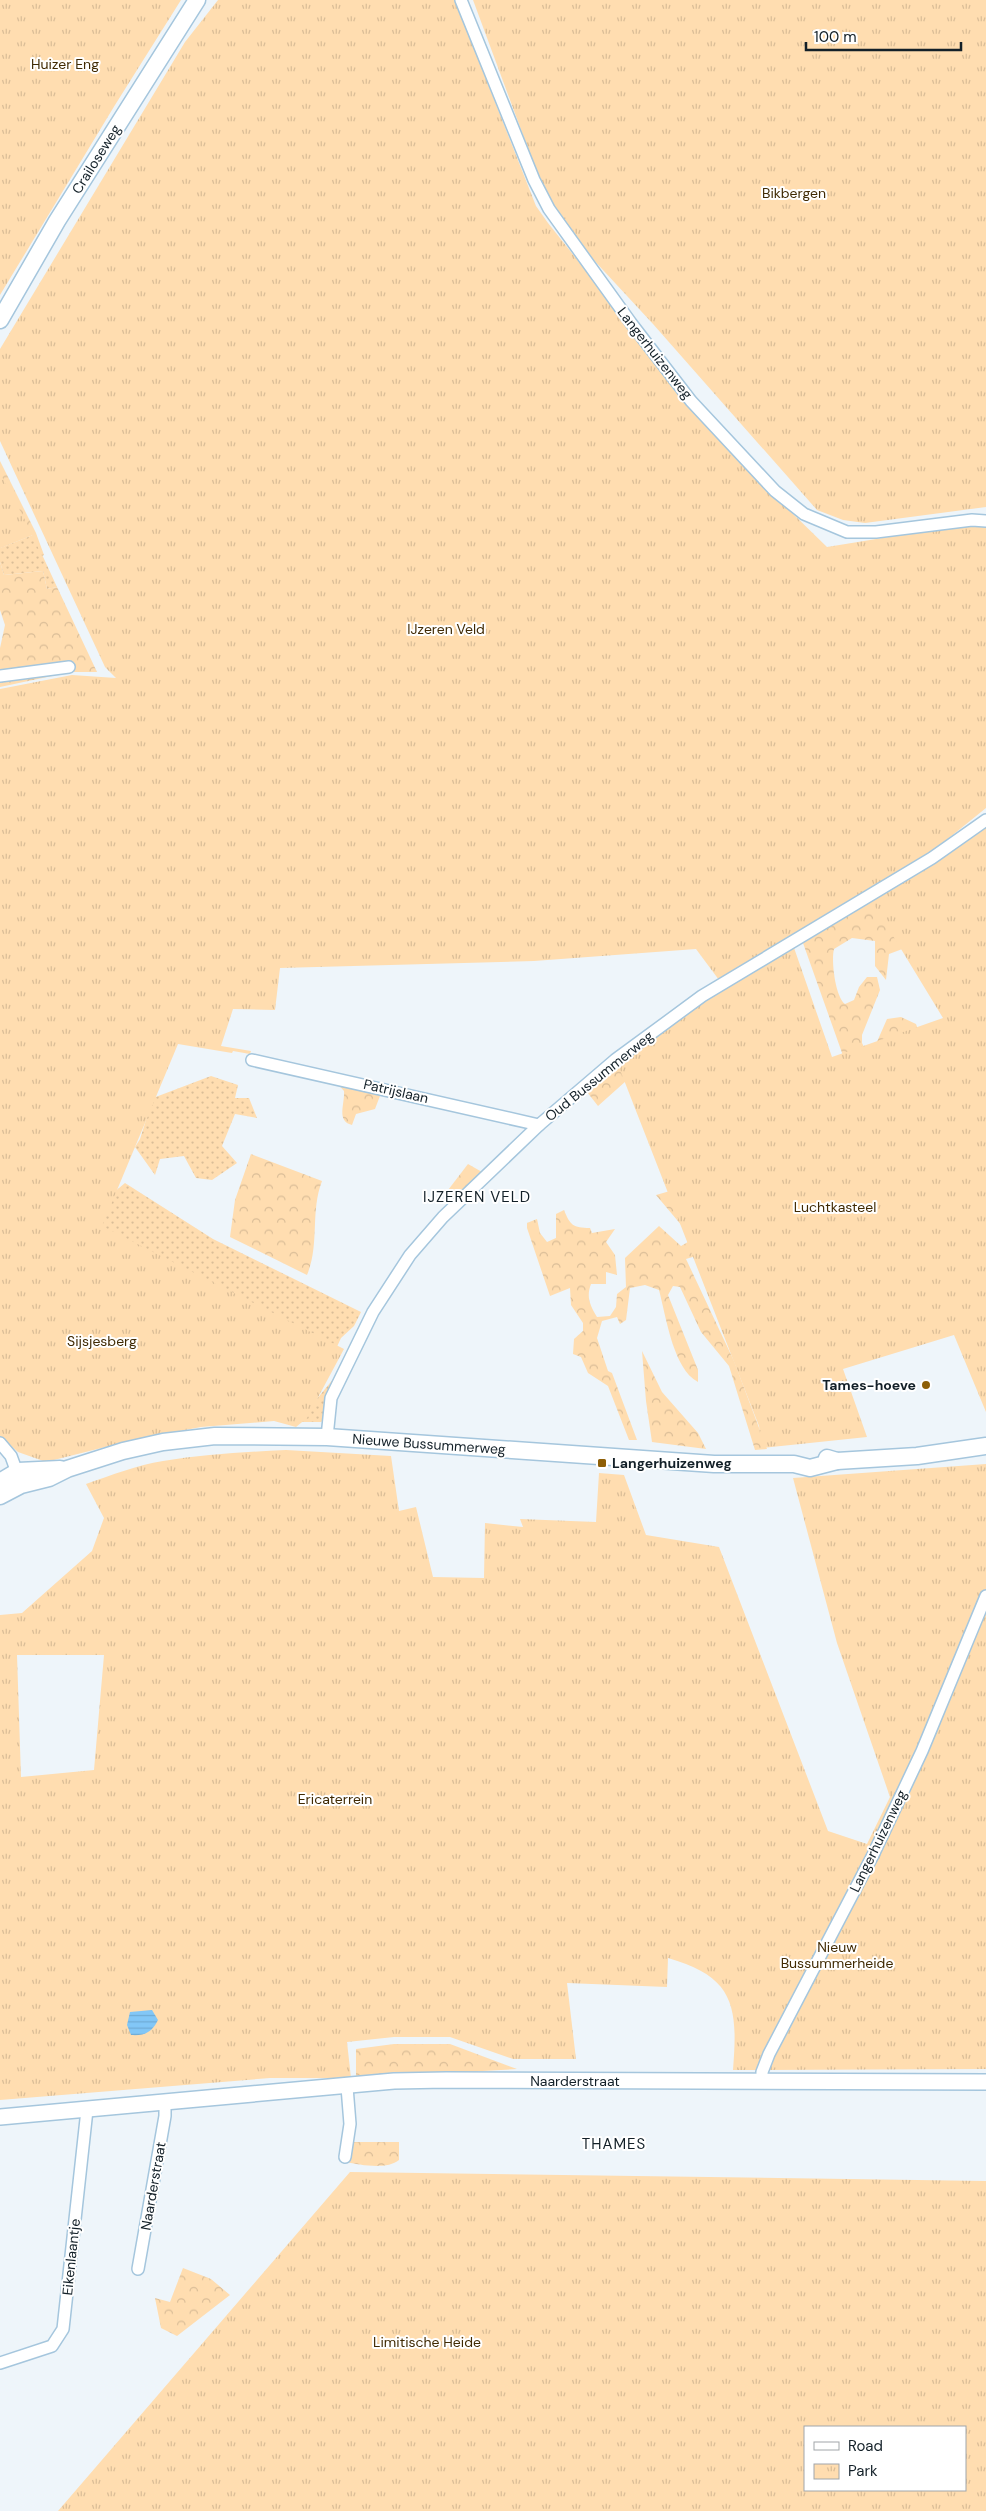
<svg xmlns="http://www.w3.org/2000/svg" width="986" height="2511" viewBox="0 0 986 2511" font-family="'DM Sans',sans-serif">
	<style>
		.grass { fill: url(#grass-dots) }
		.forest { fill: url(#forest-crowns) }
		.park { fill: url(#park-tufts); fill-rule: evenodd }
		.water { fill: url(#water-rules) }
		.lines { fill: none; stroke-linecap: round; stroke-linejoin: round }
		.minor-casing { stroke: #a5c6dd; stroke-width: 14 }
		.tertiary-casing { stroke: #a5c6dd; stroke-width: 18 }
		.secondary-casing { stroke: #a5c6dd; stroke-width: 19 }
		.minor { stroke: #fff; stroke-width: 11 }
		.tertiary { stroke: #fff; stroke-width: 15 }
		.secondary { stroke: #fff; stroke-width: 16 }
		.poi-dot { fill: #8e5f07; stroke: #fff; stroke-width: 2 }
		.labels { text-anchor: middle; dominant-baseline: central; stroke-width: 4; stroke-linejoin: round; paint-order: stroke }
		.park-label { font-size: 14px; fill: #402a03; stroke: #fff }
		.street-label { font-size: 14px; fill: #132028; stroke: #fff }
		.poi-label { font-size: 14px; font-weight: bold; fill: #132028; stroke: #fff; text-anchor: end }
		.neighbourhood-label { font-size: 15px; letter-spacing: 1px; fill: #132028; stroke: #fff }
	</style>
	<defs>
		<pattern id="grass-dots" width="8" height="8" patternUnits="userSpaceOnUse" patternTransform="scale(1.25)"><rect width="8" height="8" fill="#ffddb0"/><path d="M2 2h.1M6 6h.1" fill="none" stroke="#dabd97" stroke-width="1.8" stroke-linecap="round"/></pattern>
		<pattern id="forest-crowns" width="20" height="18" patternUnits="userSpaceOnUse" patternTransform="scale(1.25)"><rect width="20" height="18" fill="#ffddb0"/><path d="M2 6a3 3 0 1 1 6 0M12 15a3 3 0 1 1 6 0" fill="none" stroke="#dabd97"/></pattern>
		<pattern id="park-tufts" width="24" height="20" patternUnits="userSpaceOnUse" patternTransform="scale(1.25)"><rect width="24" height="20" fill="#ffddb0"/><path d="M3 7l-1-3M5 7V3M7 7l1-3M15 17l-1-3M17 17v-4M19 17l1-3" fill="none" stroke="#dabd97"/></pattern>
		<pattern id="water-rules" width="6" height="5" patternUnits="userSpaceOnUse" patternTransform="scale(1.25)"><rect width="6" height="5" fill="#82c7f7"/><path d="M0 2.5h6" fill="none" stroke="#6fabd4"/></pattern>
	</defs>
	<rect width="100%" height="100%" fill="#eef5fa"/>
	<g class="grass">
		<polygon points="33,535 57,587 47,589 43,571 4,575 0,562 0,548"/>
		<polygon points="211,1076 238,1085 235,1098 249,1098 257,1118 235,1114 222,1146 237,1163 212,1180 196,1178 184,1156 160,1159 155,1175 135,1147 140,1139 153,1098"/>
		<polygon points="125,1183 213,1239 361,1312 354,1326 341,1338 329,1364 95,1232 113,1193"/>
		<polygon points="340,1366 324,1419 321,1422 298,1422 334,1378"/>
	</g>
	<g class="forest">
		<polygon points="0,461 36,533 44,555 42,556 32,535 0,548"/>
		<polygon points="0,562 4,575 43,571 47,589 57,587 97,672 71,672 0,687 0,648 5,625 0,610"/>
		<path d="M934 862 913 945 889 954 886 980 875 966V941L852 938 834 949C831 960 835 996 845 1004L854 1000 859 987 867 977H877L880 990 862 1035V1043L865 1049 876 1044 887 1019 901 1017 916 1024 945 1103 879 1157 803 943Z"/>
		<path d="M642 1049 769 1234 686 1259 734 1361 767 1449 755 1450 729 1366 701 1332 680 1287 673 1286 668 1295 698 1370V1382C673 1369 666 1316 659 1290L645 1285 630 1288 626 1320 620 1324 617 1317 602 1321 597 1338 608 1371 612 1373 637 1440H629L608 1386 588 1373 581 1357 573 1354 574 1339 583 1331V1323L571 1305 570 1288 550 1296 527 1228V1223L537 1219 540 1233 547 1242 556 1238V1214L564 1210C570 1225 573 1228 590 1228L592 1233 615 1229 606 1242 615 1255 617 1275 606 1272V1284H591C586 1297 590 1305 597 1317L610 1316 616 1307 617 1294 626 1287 625 1258 659 1226 681 1246 693 1239 656 1195 677 1189 626 1081 598 1106 587 1092Z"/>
		<path d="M336 1082 383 1088 375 1109 356 1114 352 1125C336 1121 345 1104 344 1091Z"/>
		<path d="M251 1154 322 1181C310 1212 320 1244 307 1275L230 1237 235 1200Z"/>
		<polygon points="468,1164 482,1172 452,1205 445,1194"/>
		<polygon points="642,1351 662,1392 698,1433 706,1449 652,1442 646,1401"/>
		<polygon points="394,2044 450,2044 517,2069 356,2078 356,2049"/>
		<path d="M353 2142H399V2160C387 2170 360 2165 346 2162Z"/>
		<polygon points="183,2268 211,2279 230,2295 177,2336 161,2328 155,2298 170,2302"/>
	</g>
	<g class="park">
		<polygon points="0,0 181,0 115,105 0,295"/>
		<polygon points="218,0 455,0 536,206 548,223 716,434 747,469 827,547 950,527 986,525 986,808 913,867 719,980 696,949 534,961 280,968 275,1010 233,1009 221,1046 251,1051 250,1054 233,1051 232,1053 178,1044 102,1226 344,1349 307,1418 296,1427 274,1421 201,1427 133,1440 46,1462 18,1452 0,1436 0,689 72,675 116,678 105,667 0,441 0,349 185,42"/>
		<polygon points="473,0 986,0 986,507 865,523 843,520 817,510 653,324 553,216"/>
		<polygon points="0,473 33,535 0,548"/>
		<polygon points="986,820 986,1412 954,1335 843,1369 867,1437 762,1448 759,1426 615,1057 792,942 832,1057 943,1018 873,903"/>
		<path d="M286 1450 391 1456 399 1511 416 1507 433 1577 484 1578 485 1523 523 1527 520 1519 596 1522 599 1473 624 1475 646 1535 719 1547 828 1831 867 1844 890 1797 837 1643 793 1478 986 1464V2069L733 2070C738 2007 735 1977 668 1958L667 1987 567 1983 576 2059H513L450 2037H394L347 2042 351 2078H270L0 2100V1615L22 1613 92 1551 104 1518 86 1484C112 1475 137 1465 163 1461 204 1454 245 1452 286 1450ZM17 1655H104L94 1770 21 1777Z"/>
		<path d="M350 2172 986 2181V2511H58ZM805 2427H965V2490H805Z"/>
	</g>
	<path class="water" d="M152 2010 158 2020C152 2032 145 2036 131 2035L127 2025 130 2012Z"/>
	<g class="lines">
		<defs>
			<g id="minor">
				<polyline points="461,0 534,180 549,209 631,323 691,401 775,491 804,514 847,532 876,532 972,520 986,521"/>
				<polyline points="0,676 69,667"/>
				<polyline points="252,1060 539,1125"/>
				<polyline points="327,1437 331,1398 373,1312 410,1255 443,1217 539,1125 615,1060 702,996 932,858 986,820"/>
				<polyline points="0,1443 11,1456 19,1478"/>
				<polyline points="762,2081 762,2072 769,2054 873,1855 922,1751 986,1596"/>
				<polyline points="345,2157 350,2124 347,2087"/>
				<polyline points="138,2269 165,2116 165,2103"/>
				<polyline points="0,2363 52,2346 63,2329 87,2110"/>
			</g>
			<polyline id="tertiary" points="0,2117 394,2081 446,2080 986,2082"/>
			<g id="secondary">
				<polyline points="0,320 57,221 197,0"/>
				<polyline points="827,1458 837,1461 917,1456 986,1446"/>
				<polyline points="0,1482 18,1471 60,1469"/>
				<polyline points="0,1496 21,1485 49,1478 67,1469 123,1451 163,1442 215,1436 327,1437 714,1464 794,1464 810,1468 837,1461"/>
			</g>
		</defs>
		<use href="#minor" class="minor-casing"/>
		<use href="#tertiary" class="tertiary-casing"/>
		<use href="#secondary" class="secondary-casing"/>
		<use href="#minor" class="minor"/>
		<use href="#tertiary" class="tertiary"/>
		<use href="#secondary" class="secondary"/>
	</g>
	<g class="poi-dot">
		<circle cx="926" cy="1385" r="5"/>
		<rect x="597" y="1458" width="10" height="10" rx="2.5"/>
	</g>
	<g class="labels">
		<g class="park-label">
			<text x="65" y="64">Huizer Eng</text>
			<text x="794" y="193">Bikbergen</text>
			<text x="446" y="629">IJzeren Veld</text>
			<text x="835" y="1207">Luchtkasteel</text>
			<text x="102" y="1341">Sijsjesberg</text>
			<text x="335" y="1799">Ericaterrein</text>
			<text x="837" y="1947">Nieuw<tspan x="837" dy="16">Bussummerheide</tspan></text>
			<text x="427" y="2342">Limitische Heide</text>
		</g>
		<g class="street-label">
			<text transform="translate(96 159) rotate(-58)">Crailoseweg</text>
			<text transform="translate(655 353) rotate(52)">Langerhuizenweg</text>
			<text transform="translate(599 1076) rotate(-39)">Oud Bussummerweg</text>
			<text transform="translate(396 1091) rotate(13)">Patrijslaan</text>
			<text transform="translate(429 1444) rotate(4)">Nieuwe Bussummerweg</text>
			<text transform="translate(878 1841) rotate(-64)">Langerhuizenweg</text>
			<text x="575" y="2081">Naarderstraat</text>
			<text transform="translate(153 2186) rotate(-80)">Naarderstraat</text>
			<text transform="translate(71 2257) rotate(-84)">Eikenlaantje</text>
		</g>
		<g class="poi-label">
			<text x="916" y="1385">Tames-hoeve</text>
			<text x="612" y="1463" text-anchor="start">Langerhuizenweg</text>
		</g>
		<g class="neighbourhood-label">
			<text x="477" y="1197">IJZEREN VELD</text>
			<text x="614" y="2144">THAMES</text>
		</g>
	</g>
	<rect x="804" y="2426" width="162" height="65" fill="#ffffff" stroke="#a1a6a9"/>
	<rect x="814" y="2442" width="25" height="8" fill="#ffffff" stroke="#a1a6a9"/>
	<text x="848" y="2451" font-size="15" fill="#132028">Road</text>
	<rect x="814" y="2464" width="25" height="15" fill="url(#park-tufts)" stroke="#a1a6a9"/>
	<text x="848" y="2476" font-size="15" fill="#132028">Park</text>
	<path d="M806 42v8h155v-8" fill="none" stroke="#132028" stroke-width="2.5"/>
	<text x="814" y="42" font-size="15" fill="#132028" stroke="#ffffff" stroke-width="4" paint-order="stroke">100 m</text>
</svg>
